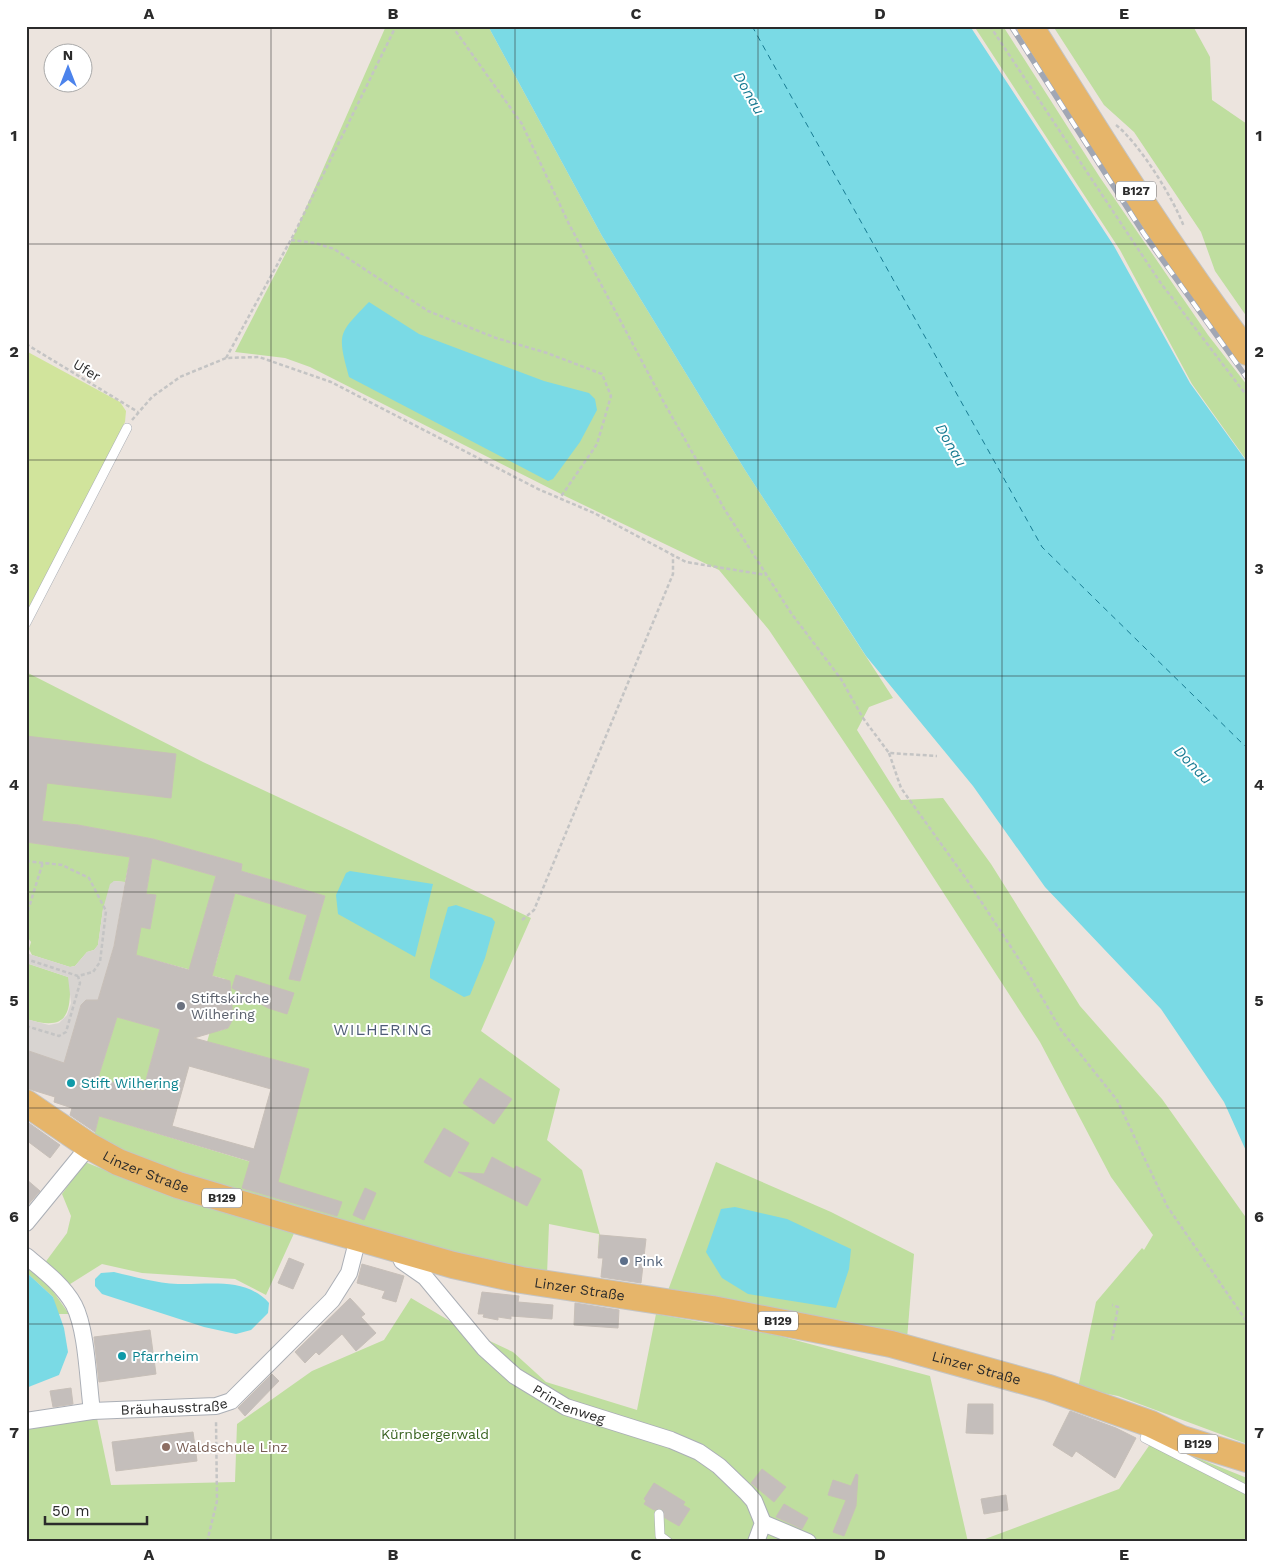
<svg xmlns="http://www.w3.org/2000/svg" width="1273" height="1568" viewBox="0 0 1273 1568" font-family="'Work Sans',sans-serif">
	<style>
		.green { fill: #bfde9f }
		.pitch { fill: #d1e49c }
		.plaza { fill: #d8d4d1 }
		.water { fill: #7adae5 }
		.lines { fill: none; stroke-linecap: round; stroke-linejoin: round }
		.ferry { stroke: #187b92; stroke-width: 1; stroke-dasharray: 6 5; stroke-linecap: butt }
		.building { fill: #c4bebb; stroke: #c7bfb8; fill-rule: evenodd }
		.lane-casing { stroke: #abafb6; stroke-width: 10 }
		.street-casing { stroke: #abafb6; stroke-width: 18 }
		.primary-casing { stroke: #c4c4c4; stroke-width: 28 }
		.path { stroke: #c4c4c4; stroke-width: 2.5; stroke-dasharray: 4 2.5; stroke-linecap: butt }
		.lane { stroke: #fff; stroke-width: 9 }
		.street { stroke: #fff; stroke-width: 16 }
		.primary { stroke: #e6b56a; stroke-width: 26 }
		.rail-casing { stroke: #a1a7b4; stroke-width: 5.5 }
		.rail { stroke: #fff; stroke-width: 4; stroke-dasharray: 11; stroke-linecap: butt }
		.grid { fill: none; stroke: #2b2b2b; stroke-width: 1; stroke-opacity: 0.55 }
		.worship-dot { fill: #6b7280; stroke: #fff; stroke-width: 2 }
		.culture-dot { fill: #0f9aa8; stroke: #fff; stroke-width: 2 }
		.service-dot { fill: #5c6f8a; stroke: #fff; stroke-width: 2 }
		.education-dot { fill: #8d6e63; stroke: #fff; stroke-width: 2 }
		.labels { text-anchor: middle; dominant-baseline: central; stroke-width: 4; stroke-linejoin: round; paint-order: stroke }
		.shield { fill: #fff; stroke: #6b6b6b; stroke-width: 1 }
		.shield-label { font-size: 12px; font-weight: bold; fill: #2b2b2b }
		.street-label { font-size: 14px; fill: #2b2b2b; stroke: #fff }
		.worship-label { font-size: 14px; fill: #5b616d; stroke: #fff; text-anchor: start }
		.culture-label { font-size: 14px; fill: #0d838f; stroke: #fff; text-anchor: start }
		.service-label { font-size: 14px; fill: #4e5e75; stroke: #fff; text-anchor: start }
		.park-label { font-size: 14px; fill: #396320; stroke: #fff }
		.education-label { font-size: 14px; fill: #785e54; stroke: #fff; text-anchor: start }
		.water-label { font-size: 15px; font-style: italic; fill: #187b92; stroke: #fff }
		.quarter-label { font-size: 16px; letter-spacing: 1px; fill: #4f5d78; stroke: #fff }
		.neatline { fill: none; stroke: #2b2b2b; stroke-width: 2 }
		.grid-label { font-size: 16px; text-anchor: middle; font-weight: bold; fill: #2b2b2b }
	</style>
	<rect width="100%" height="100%" fill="#ece4de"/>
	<g class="green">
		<polygon points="386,26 488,26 602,236 745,470 893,698 869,707 857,730 901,800 943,798 991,864 1080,1006 1162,1099 1247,1219 1247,1444 1118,1396 1078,1388 1096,1302 1142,1248 1144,1250 1153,1235 1111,1177 1040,1042 891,812 769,630 719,570 567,497 310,367 285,358 235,352 287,251"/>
		<polygon points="974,26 1003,26 1099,176 1208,335 1247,385 1247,461 1192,384 1120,250"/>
		<polygon points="1053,26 1193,26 1210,57 1212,100 1247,124 1247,317 1215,271 1201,232 1134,132 1104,105"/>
		<path d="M26 672 203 762 351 831 531 918 481 1031 560 1089 547 1140 582 1170 600 1235 598 1258 599 1234 549 1224 547 1275 492 1266 235 1193 93 1139 99 1116 281 1171 308 1069 207 1042 211 1028 219 1031 228 1028C237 1013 232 1015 227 1001 225 995 226 986 225 979L113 949 141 927 150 928 156 896 146 894 152 858 216 876 193 958 216 963 235 893 307 915 290 979 300 981 325 896 241 871 242 864 153 839 78 825 26 819Z"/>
		<polygon points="26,842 130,857 125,882 114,881 103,909 98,945 94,950 87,952 75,966 70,967 32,955 29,949 31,942 26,935"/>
		<path d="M26 963 68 977 70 980C71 1017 66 1031 26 1019Z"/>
		<polygon points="117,1017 160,1029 143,1091 98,1078"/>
		<polygon points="85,1162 172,1197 296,1229 266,1295 235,1279 142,1273 102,1264 67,1286 44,1264 67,1233 71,1216 62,1194"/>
		<polygon points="716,1162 831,1212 914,1254 907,1339 667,1293"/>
		<polygon points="26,1265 50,1287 69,1314 57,1314 53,1297 26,1272"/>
		<polygon points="411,1298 460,1327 513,1352 546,1382 637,1410 656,1314 776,1335 930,1376 968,1542 26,1542 26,1431 39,1420 97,1418 111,1485 235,1482 237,1424 312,1371 384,1340"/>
		<polygon points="1153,1440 1247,1478 1247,1542 977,1542 1119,1489"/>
	</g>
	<polygon class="pitch" points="26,351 120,402 126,411 125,422 26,615"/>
	<polygon class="plaza" points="114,881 125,882 114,945 98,1000 86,1000 81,1005 64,1063 26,1050 29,1032 26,1031 26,1019 49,1025 59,1023 67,1015 71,1003 68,977 26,963 26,953 70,967 75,966 87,952 94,950 98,945 103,909 110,884"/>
	<g class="water">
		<polygon points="488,26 970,26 1114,246 1190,383 1247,462 1247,1153 1224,1102 1161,1009 1045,887 973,786 866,656 745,470 602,236"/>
		<path d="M369 302 419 334 544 381 589 393 595 399 597 410 580 442 553 479 548 481 349 377C337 333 338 334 369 302Z"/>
		<polygon points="350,871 433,884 415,957 338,914 336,895 346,873"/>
		<polygon points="456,905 492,918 495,922 485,958 470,995 464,997 430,978 430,970 448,907"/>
		<polygon points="735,1207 787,1219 851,1249 849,1269 836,1308 748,1294 722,1278 706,1252 721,1209"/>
		<polygon points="26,1272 53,1297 64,1328 68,1352 59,1375 26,1388"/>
		<path d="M114 1272C135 1277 156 1283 178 1284 209 1285 246 1277 269 1303L268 1313 251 1330 236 1334 204 1327 102 1294 95 1286V1279L101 1273Z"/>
	</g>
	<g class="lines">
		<polyline class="ferry" points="752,26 1042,547 1247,748"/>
	</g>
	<g class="building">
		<path d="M26 736 176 754 171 798 47 783 42 821 78 825 153 839 242 864 241 871 325 896 300 981 289 979 307 915 235 893 212 976 230 981 233 1019 228 1028 194 1038 309 1069 278 1182 342 1202 337 1216 242 1188 250 1161 99 1116 95 1132 70 1115 72 1108 54 1102 55 1097 26 1088V1050L64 1063 81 1005 86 1000H98L114 946 130 857 26 842ZM152 858 216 876 189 970 136 955 141 927 150 929 156 895 146 894ZM117 1017 160 1029 143 1091 98 1078ZM189 1066 271 1089 254 1149 172 1126Z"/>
		<polygon points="236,975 294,993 287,1014 268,1008 232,988"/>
		<polygon points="480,1078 512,1099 494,1124 463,1103"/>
		<polygon points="26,1121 60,1145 50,1158 26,1140"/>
		<polygon points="444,1128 469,1143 450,1177 424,1162"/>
		<polygon points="492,1157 514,1169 516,1166 541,1179 527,1206 458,1172 484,1174"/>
		<polygon points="26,1179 40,1191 26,1207"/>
		<polygon points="365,1188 376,1193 364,1220 353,1215"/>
		<polygon points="600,1235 646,1239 641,1283 601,1277 603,1258 598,1258"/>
		<polygon points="289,1258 304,1264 293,1289 278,1283"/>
		<polygon points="362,1264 404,1276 396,1302 382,1298 385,1291 357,1283"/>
		<polygon points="482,1292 519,1296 518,1302 553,1305 552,1319 511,1316 511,1319 498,1317 498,1320 483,1317 484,1314 478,1314"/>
		<polygon points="350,1298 365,1314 361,1317 376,1333 356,1351 342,1334 319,1355 316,1352 305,1363 295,1352"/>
		<polygon points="575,1303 619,1310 618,1328 574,1325"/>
		<polygon points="150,1330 156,1374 99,1382 94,1337"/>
		<polygon points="272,1374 279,1381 245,1416 238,1408"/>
		<polygon points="71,1388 73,1404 53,1407 50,1391"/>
		<polygon points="968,1404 993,1404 993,1434 966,1433"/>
		<polygon points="1070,1411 1116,1428 1136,1438 1115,1478 1076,1451 1072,1457 1053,1445"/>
		<polygon points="193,1432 197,1461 116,1471 112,1442"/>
		<polygon points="762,1469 786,1487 774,1502 751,1483"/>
		<polygon points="856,1474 858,1475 856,1506 844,1536 833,1532 846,1500 828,1495 833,1480 851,1486"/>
		<polygon points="654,1483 685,1502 683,1505 690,1509 679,1526 665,1518 662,1509 654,1510 644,1504 646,1501 644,1499"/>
		<polygon points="1006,1495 1008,1510 984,1514 981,1499"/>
		<polygon points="784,1504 808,1518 802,1529 776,1517"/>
	</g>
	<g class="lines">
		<defs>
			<g id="lane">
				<polyline points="26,623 127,428"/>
				<polyline points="1150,1426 1145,1438 1247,1490"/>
				<polyline points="659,1514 660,1536 668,1542"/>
			</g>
			<g id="street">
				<polyline points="26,1223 89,1146"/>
				<path id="s1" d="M398 1249 402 1261 425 1277 484 1348 515 1376 566 1407 671 1440 699 1452 719 1466 746 1492 754 1501 763 1523 756 1542"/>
				<path d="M26 1256C43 1270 63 1285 74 1305 87 1330 88 1383 92 1411"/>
				<path id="s2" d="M26 1421 92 1411 216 1406 231 1401 332 1300 349 1273 358 1238"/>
				<polyline points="763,1523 808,1542"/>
			</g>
			<g id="primary">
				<path d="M1030 26C1099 136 1168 248 1247 352"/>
				<path id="s3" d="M26 1103 89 1146 118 1162 178 1185 292 1219 453 1265 521 1280 712 1309 891 1344 1049 1388 1151 1424 1182 1439 1247 1459"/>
			</g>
		</defs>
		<use href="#lane" class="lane-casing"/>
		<use href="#street" class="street-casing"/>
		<use href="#primary" class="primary-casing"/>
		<g class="path">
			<polyline points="452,26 522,124 569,224 662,399 725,510 791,613 841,679 863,718 889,753 937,756"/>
			<polyline points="990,26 1160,282 1247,396"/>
			<path d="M1116 125C1139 143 1174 199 1184 227"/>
			<polyline points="291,240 315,243 334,249 428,311 496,338 547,353 602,374 611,396 597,444 560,498"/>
			<polyline points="26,344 138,412"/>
			<polyline points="226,358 294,234 396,26"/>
			<polyline points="132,420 152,397 180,377 226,358 259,357 331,382 538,489 594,513 686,562 766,575"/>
			<polyline points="889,753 901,788 967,880 1026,970 1061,1030 1117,1100 1167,1206 1247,1322"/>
			<polyline points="26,861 62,865 89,878 106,911 100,962 93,972 78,976 26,959"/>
			<polyline points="26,917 43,862"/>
			<polyline points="522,920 534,910 673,574 673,555"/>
			<polyline points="26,1026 59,1036 66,1032 80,983 78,976"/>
			<polyline points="1112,1340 1118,1307 1112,1305"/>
			<polyline points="207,1542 217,1501 216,1420"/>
		</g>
		<use href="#lane" class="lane"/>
		<use href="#street" class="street"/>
		<use href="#primary" class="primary"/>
		<defs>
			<polyline id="rail" points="1011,26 1144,234 1247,378"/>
		</defs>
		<use href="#rail" class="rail-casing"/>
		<use href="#rail" class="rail"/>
	</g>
	<path class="grid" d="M271 26V1542M515 26V1542M758 26V1542M1002 26V1542M26 244H1247M26 460H1247M26 676H1247M26 892H1247M26 1108H1247M26 1324H1247"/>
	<circle class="worship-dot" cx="181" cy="1006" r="5"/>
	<g class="culture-dot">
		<circle cx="71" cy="1083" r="5"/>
		<circle cx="122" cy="1356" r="5"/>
	</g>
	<circle class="service-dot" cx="624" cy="1261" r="5"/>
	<circle class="education-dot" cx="166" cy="1447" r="5"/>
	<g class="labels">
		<g class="shield">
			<rect x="1116" y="181.5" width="40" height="19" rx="4"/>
			<rect x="202" y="1188.5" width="40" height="19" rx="4"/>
			<rect x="758" y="1311.5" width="40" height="19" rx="4"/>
			<rect x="1178" y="1434.5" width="40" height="19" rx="4"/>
		</g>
		<g class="shield-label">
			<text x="1136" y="191">B127</text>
			<text x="222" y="1198">B129</text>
			<text x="778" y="1321">B129</text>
			<text x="1198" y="1444">B129</text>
		</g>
		<g class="street-label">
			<text transform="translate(87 370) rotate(31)">Ufer</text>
			<text stroke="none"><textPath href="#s3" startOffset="139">Linzer Straße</textPath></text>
			<text stroke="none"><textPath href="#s3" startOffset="589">Linzer Straße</textPath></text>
			<text stroke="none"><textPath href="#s3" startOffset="994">Linzer Straße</textPath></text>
			<text stroke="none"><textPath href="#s1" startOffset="236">Prinzenweg</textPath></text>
			<text stroke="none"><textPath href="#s2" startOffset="149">Bräuhausstraße</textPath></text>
		</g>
		<g class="worship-label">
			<text x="191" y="998">Stiftskirche<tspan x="191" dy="16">Wilhering</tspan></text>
		</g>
		<g class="culture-label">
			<text x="81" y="1083">Stift Wilhering</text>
			<text x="132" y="1356">Pfarrheim</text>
		</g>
		<g class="service-label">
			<text x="634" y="1261">Pink</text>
		</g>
		<g class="park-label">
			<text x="435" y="1434">Kürnbergerwald</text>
		</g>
		<g class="education-label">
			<text x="176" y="1447">Waldschule Linz</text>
		</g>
		<g class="water-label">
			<text transform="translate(749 93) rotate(60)">Donau</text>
			<text transform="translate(951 445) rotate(60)">Donau</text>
			<text transform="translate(1193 765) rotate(46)">Donau</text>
		</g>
		<g class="quarter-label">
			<text x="383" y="1029">WILHERING</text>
		</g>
	</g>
	<rect width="1273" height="1568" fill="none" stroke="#ffffff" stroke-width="55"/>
	<g transform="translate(68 68)"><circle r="24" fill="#ffffff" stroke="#aaaaaa"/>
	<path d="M0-4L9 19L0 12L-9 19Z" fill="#4c83ec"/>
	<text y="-8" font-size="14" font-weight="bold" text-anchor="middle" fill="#2b2b2b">N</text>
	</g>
	<path d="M45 1516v8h102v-8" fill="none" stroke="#2b2b2b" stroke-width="2.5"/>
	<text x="52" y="1516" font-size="15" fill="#2b2b2b" stroke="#ffffff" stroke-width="4" paint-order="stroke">50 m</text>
	<rect x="28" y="28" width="1218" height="1512" class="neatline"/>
	<g class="grid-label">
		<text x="149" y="19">A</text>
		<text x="393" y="19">B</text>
		<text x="636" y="19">C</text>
		<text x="880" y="19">D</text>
		<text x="1124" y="19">E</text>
		<text x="14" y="141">1</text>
		<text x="1259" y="141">1</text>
		<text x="14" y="357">2</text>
		<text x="1259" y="357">2</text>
		<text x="14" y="574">3</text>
		<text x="1259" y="574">3</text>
		<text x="14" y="790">4</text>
		<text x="1259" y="790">4</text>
		<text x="14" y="1006">5</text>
		<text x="1259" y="1006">5</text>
		<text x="14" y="1222">6</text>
		<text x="1259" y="1222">6</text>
		<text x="14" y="1438">7</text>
		<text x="1259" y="1438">7</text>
		<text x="149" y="1560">A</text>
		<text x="393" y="1560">B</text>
		<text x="636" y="1560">C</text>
		<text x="880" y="1560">D</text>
		<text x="1124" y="1560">E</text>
	</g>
</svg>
